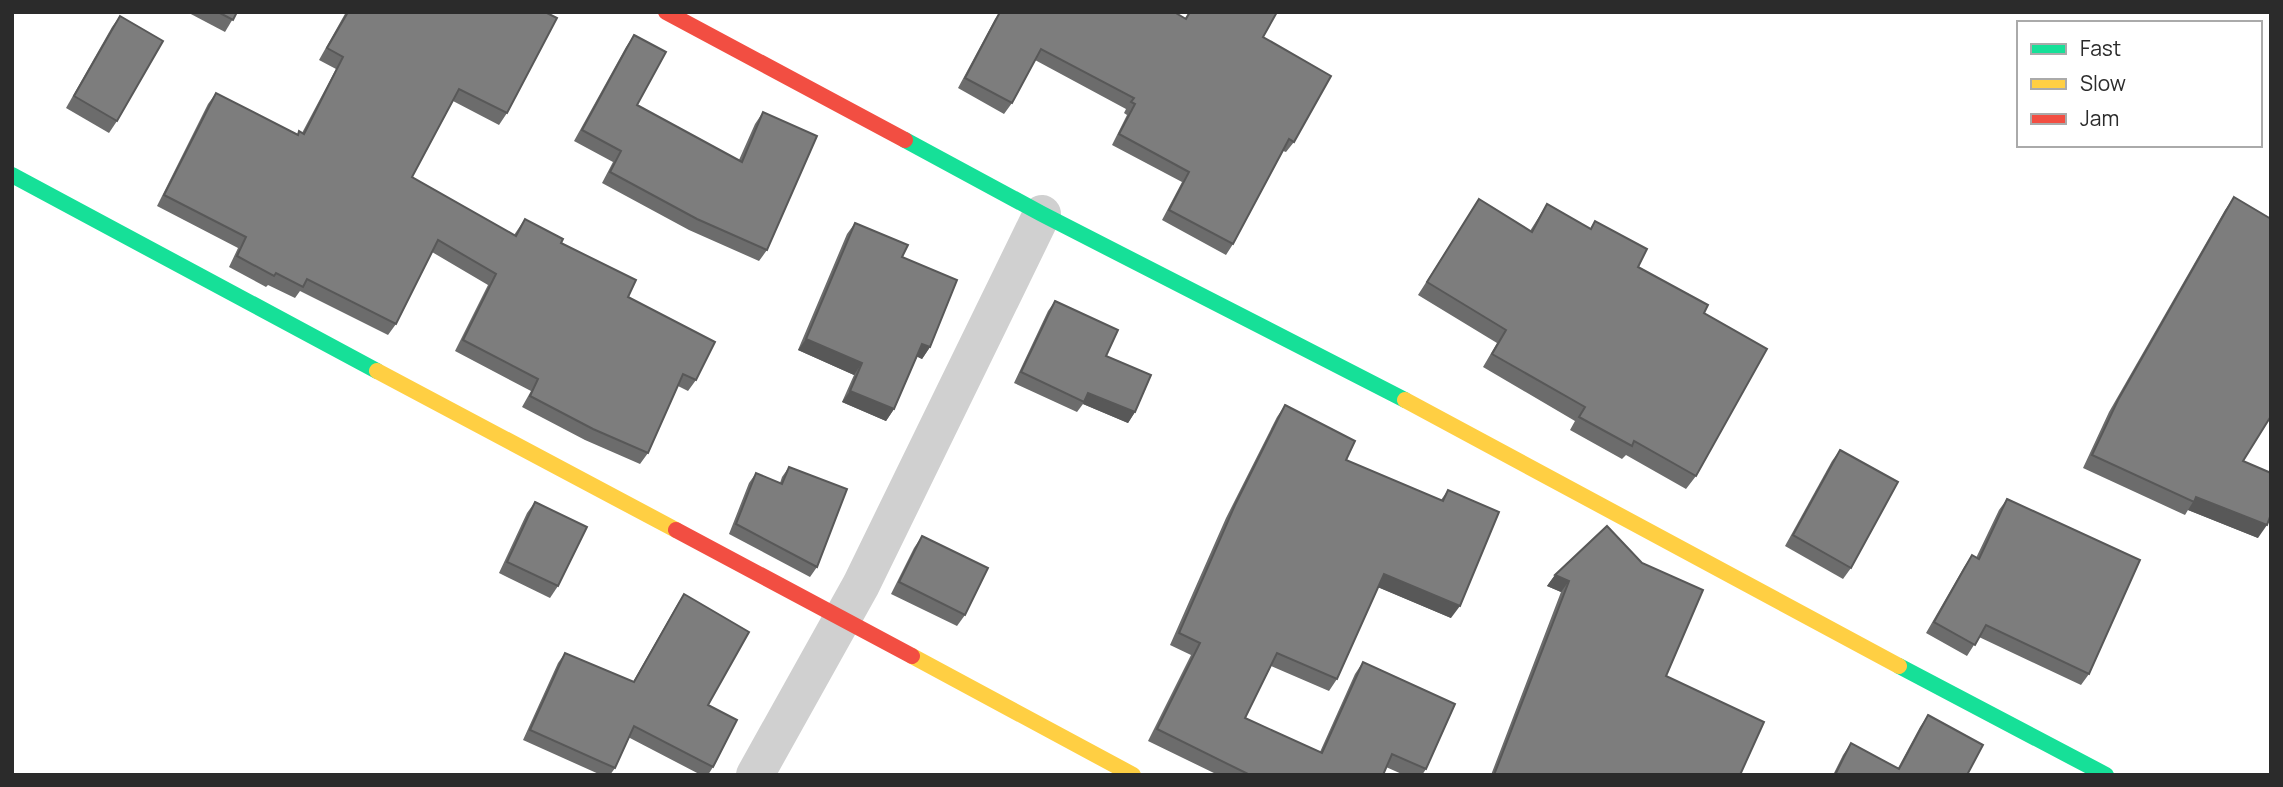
<svg xmlns="http://www.w3.org/2000/svg" width="2283" height="787" viewBox="0 0 2283 787" font-family="Manrope,sans-serif">
	<style>
		.lines { fill: none; stroke-linecap: round; stroke-linejoin: round }
		.street { stroke: #d0d0d0; stroke-width: 38 }
		.fast { stroke: #16e098; stroke-width: 16 }
		.slow { stroke: #ffcf43; stroke-width: 16 }
		.jam { stroke: #f24e42; stroke-width: 16 }
		.wall { fill: #6c6c6c }
		.shaded-wall { fill: #585858 }
		.building { fill: #7d7d7d; stroke: #585858; stroke-width: 2 }
	</style>
	<rect width="100%" height="100%" fill="#fff"/>
	<g class="lines">
		<polyline class="street" points="755,775 861,585 1042,214"/>
		<g class="fast">
			<polyline points="905,140 1042,214 1405,400"/>
			<polyline points="12,175 377,371"/>
			<polyline points="1899,666 2106,775"/>
		</g>
		<g class="slow">
			<polyline points="377,371 676,530"/>
			<polyline points="1405,400 1899,666"/>
			<polyline points="912,656 1133,775"/>
		</g>
		<g class="jam">
			<polyline points="666,12 905,140"/>
			<polyline points="676,530 912,656"/>
		</g>
	</g>
	<g class="wall">
		<polygon points="187,12 237,12 225,32"/>
		<polygon points="346,12 545,12 507,113 499,125 453,101 412,177 514,235 525,219 561,243 628,297 696,380 688,391 678,386 648,453 640,464 585,440 522,407 531,391 455,351 488,285 432,252 396,324 388,335 300,291 295,298 268,285 266,287 229,267 238,248 157,206 208,104 216,93 297,134 302,133 336,69 319,60"/>
		<polygon points="1000,12 1185,18 1189,12 1277,12 1263,37 1294,142 1286,152 1283,151 1233,244 1226,255 1162,220 1182,182 1112,145 1127,115 1124,113 1126,109 1035,60 1012,103 1004,114 958,88 995,19"/>
		<polygon points="120,16 117,121 109,133 66,108 112,27"/>
		<polygon points="634,35 637,105 739,160 755,124 763,112 767,250 759,261 689,230 602,183 613,162 574,141 626,47"/>
		<polygon points="2234,197 2243,461 2258,538 2188,510 2185,515 2083,468 2109,412 2225,210"/>
		<polygon points="1479,199 1530,231 1547,204 1590,229 1595,221 1638,267 1704,313 1696,476 1686,489 1626,455 1622,459 1570,430 1575,421 1483,367 1497,343 1418,295"/>
		<polygon points="855,223 902,257 930,347 922,359 916,356 894,409 886,421 842,402 854,375 798,350 847,234"/>
		<polygon points="1055,301 1106,356 1135,412 1128,423 1083,404 1077,412 1014,383 1048,311"/>
		<polygon points="1285,405 1346,460 1441,500 1448,490 1451,618 1378,587 1337,679 1329,691 1271,666 1245,718 1320,752 1355,674 1363,662 1426,769 1422,775 1404,775 1386,767 1383,775 1218,775 1148,741 1191,655 1170,645 1226,518 1277,417"/>
		<polygon points="1840,450 1851,568 1843,579 1785,546 1832,461"/>
		<polygon points="789,467 817,567 810,577 729,534 749,483 756,473 780,483 782,477"/>
		<polygon points="2007,499 2089,674 2081,685 1979,637 1967,656 1926,633 1964,567 1972,555 1976,558 1999,510"/>
		<polygon points="535,502 558,586 550,598 499,573 527,513"/>
		<polygon points="1607,526 1666,676 1740,775 1491,775 1561,592 1547,586 1555,575"/>
		<polygon points="922,536 965,615 957,626 891,594 914,548"/>
		<polygon points="684,594 708,705 713,767 708,775 701,775 628,737 615,768 610,775 601,775 523,740 558,663 565,653 633,682 677,605"/>
		<polygon points="1928,715 1967,775 1833,775 1843,755 1851,743 1898,768 1920,727"/>
	</g>
	<g class="shaded-wall">
		<polygon points="806,339 862,363 854,375 798,350"/>
		<polygon points="922,344 930,347 922,359 914,355"/>
		<polygon points="850,391 894,409 886,421 842,402"/>
		<polygon points="1088,393 1135,412 1128,423 1083,404"/>
		<polygon points="2196,497 2267,525 2258,538 2188,510"/>
		<polygon points="1384,574 1460,606 1451,618 1375,586"/>
		<polygon points="1555,575 1569,581 1561,592 1547,586"/>
	</g>
	<g class="building">
		<polygon points="218,12 237,12 233,20"/>
		<polygon points="348,12 545,12 557,18 507,113 459,89 412,177 516,236 525,219 563,239 561,243 636,280 628,297 715,342 696,380 683,374 648,453 593,429 530,396 538,379 463,340 496,274 438,240 396,324 307,279 303,287 276,273 274,276 237,256 246,237 164,195 216,93 298,135 299,131 304,134 343,57 327,48"/>
		<polygon points="1000,12 1174,12 1186,19 1190,12 1277,12 1263,37 1331,76 1294,142 1289,139 1233,244 1169,210 1189,172 1119,134 1135,104 1131,102 1134,98 1041,49 1012,103 965,78"/>
		<polygon points="120,16 163,41 117,121 74,96"/>
		<polygon points="634,35 666,52 637,105 742,162 763,112 817,136 767,250 697,219 610,172 621,151 582,130"/>
		<polygon points="2234,197 2271,219 2271,416 2243,461 2271,473 2271,514 2267,525 2196,497 2194,502 2092,455 2118,400"/>
		<polygon points="1479,199 1532,232 1547,204 1591,229 1595,221 1647,249 1638,267 1708,305 1704,313 1767,349 1696,476 1634,441 1632,446 1579,417 1585,407 1492,354 1506,330 1427,282"/>
		<polygon points="855,223 908,245 902,257 957,280 930,347 922,344 894,409 850,391 862,363 806,339"/>
		<polygon points="1055,301 1118,330 1106,356 1151,375 1135,412 1088,393 1084,402 1021,372"/>
		<polygon points="1285,405 1355,441 1346,460 1443,501 1448,490 1499,512 1460,606 1384,574 1337,679 1277,653 1245,718 1322,753 1363,662 1455,704 1426,769 1392,754 1383,775 1250,775 1157,729 1200,643 1179,633 1235,505"/>
		<polygon points="1840,450 1898,482 1851,568 1793,535"/>
		<polygon points="789,467 847,489 817,567 736,524 756,473 782,484"/>
		<polygon points="2007,499 2140,560 2089,674 1986,625 1975,645 1934,622 1972,555 1979,559"/>
		<polygon points="535,502 587,527 558,586 507,562"/>
		<polygon points="1607,526 1642,563 1703,590 1666,676 1764,722 1740,775 1494,775 1569,581 1555,575"/>
		<polygon points="922,536 988,568 965,615 899,582"/>
		<polygon points="684,594 749,632 708,705 737,720 713,767 634,726 615,768 530,730 565,653 634,682"/>
		<polygon points="1928,715 1983,745 1967,775 1835,775 1851,743 1899,769"/>
	</g>
	<rect width="2283" height="787" fill="none" stroke="#2b2b2b" stroke-width="28"/>
	<rect x="2017" y="21" width="245" height="126" fill="#ffffff" stroke="#aaaaaa" stroke-width="2"/>
	<rect x="2031" y="44" width="35" height="10" fill="#16e098" stroke="#aaaaaa" stroke-width="2"/>
	<text x="2080" y="56" font-size="21" fill="#2b2b2b">Fast</text>
	<rect x="2031" y="79" width="35" height="10" fill="#ffcf43" stroke="#aaaaaa" stroke-width="2"/>
	<text x="2080" y="91" font-size="21" fill="#2b2b2b">Slow</text>
	<rect x="2031" y="114" width="35" height="10" fill="#f24e42" stroke="#aaaaaa" stroke-width="2"/>
	<text x="2080" y="126" font-size="21" fill="#2b2b2b">Jam</text>
</svg>
